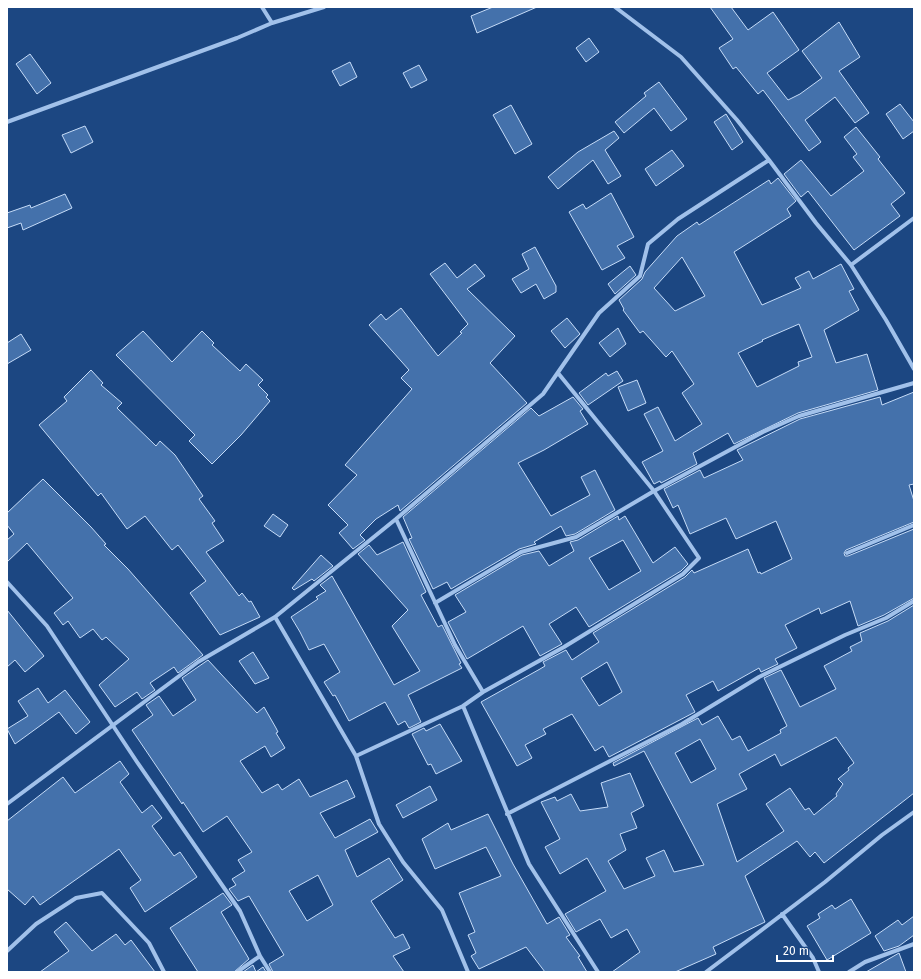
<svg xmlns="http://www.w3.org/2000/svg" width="921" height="979" font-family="'Fira Sans',sans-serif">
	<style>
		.building { fill: #4471ab; stroke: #c6dcf8; fill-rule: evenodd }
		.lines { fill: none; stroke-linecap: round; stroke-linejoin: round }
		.street { stroke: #a1c1ea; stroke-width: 4 }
	</style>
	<rect width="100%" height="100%" fill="#1c4782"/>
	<!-- building -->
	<path class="building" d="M493 7H537L477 33 471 16Z
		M710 7H731L748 30 773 12 799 50 767 73 788 100 800 94 822 78 802 51 839 22 860 57 839 71 869 113 855 123 835 97 805 120 821 142 809 151 763 90 758 94 736 67 733 69 719 48 733 39Z
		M589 38 599 52 586 62 576 48Z
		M30 54 51 83 37 94 16 64Z
		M350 62 357 77 340 86 332 71Z
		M419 65 427 80 411 88 403 73Z
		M659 82 687 119 671 131 654 108 624 133 615 122 646 96 644 93Z
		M900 104 914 122V131L903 139 886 114Z
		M511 105 532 144 515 154 493 115Z
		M726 114 743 142 732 150 714 122Z
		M85 126 93 142 71 153 62 135Z
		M856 127 880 157 878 159 905 193 891 204 900 216 854 250 808 191 801 197 784 174 801 160 831 196 864 171 853 157 857 154 844 137Z
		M614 131 619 138 605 150 621 176 608 184 593 160 558 189 548 177 578 152Z
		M672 150 684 166 656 186 645 169Z
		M778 178 796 201 787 209 791 216 734 252 762 305 801 288 795 278 809 271 813 279 841 264 854 289 849 291 859 310 824 330 836 363 867 354 878 390 798 413 734 444 728 433 693 453 697 464 661 483 660 481 654 484 642 462 663 451 644 414 658 407 675 441 702 424 682 393 694 384 672 351 666 357 643 331 640 333 623 310 624 309 619 300 642 279 645 272 677 236 697 222 699 225 769 180 771 184ZM682 257 705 296 675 311 654 288ZM799 324 812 357 798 362 799 366 757 387 738 353 763 341 762 340Z
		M611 193 634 237 617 246 625 258 602 270 569 212 583 204 586 209Z
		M65 194 72 208 23 230 21 223 7 228V213L30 205 31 208Z
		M535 247 556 286V292L544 299 536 284 521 293 512 279 529 269 522 254Z
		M445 263 457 278 475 264 485 276 467 289 515 336 490 363 527 403 400 511 398 505 376 519 360 535 365 540 353 549 339 533 348 525 328 505 357 475 345 465 412 389 401 378 409 370 369 325 381 314 386 320 401 308 438 356 462 333 460 332 468 324 430 274Z
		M630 266 636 275 615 294 608 284Z
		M567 318 580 334 565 348 551 331Z
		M618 328 626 344 610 357 599 343Z
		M143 331 172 362 202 331 214 343 212 345 240 371 246 364 263 380 258 385 268 395 266 397 270 401 241 435 212 464 189 441 195 435 116 355Z
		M21 334 31 350 7 364V343Z
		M91 370 103 383 101 385 122 403 117 408 156 446 160 441 175 455 203 496 199 499 215 521 212 523 224 541 206 552 239 596 242 593 249 602 251 601 260 617 220 635 190 593 206 581 178 545 172 550 145 516 127 529 101 493 98 496 39 425 67 401 64 397Z
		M617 371 623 381 588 405 579 393 606 373 608 376Z
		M637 380 646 403 628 411 618 387Z
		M914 392V484L909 485 914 501V522L846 550 844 553 845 556H848L914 529V598L884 615 858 626 850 601 821 614 819 608 785 625 797 648 775 659 778 664 761 672 759 668 718 691 713 681 686 695 695 712 609 757 603 746 595 751 572 714 543 729 546 734 525 745 532 758 517 766 481 702 540 669 545 666 543 662 566 650 572 660 599 642 593 633 685 577 692 570 694 573 748 549 758 573 760 572 761 574 792 559 776 521 736 539 726 518 690 534 678 505 673 508 664 489 700 470 704 478 743 460 737 450 800 419 880 397 882 405ZM607 662 622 692 599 706 581 678Z
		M573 397 583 409 580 411 588 424 544 450 518 463 551 516 590 495 581 477 595 470 615 510 575 534 566 536 561 526 534 542 536 544 519 549 451 589 447 582 433 589 409 539 412 538 403 517 531 408 539 416Z
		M43 479 91 527 106 544 104 545 128 569 203 655 178 673 174 667 150 683 155 690 142 699 137 692 115 707 99 685 129 659 106 637 102 640 93 629 80 638 68 621 63 625 54 613 73 598 27 543 7 562V540L14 534 7 525V513Z
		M273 514 288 525 280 537 264 526Z
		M618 516 619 520 625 516 653 563 675 547 688 564 681 571 589 627 576 607 549 624 562 644 540 656 523 626 467 659 448 622 466 612 455 595 522 555 539 551 549 566 574 551 570 542 578 540ZM623 540 641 571 609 590 589 558Z
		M403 542 426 592 421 595 438 627 442 625 461 663 459 664 462 668 408 695 421 722 409 728 405 721 398 725 385 702 349 721 335 695 333 696 324 682 340 672 324 644 309 650 300 632 291 617 318 599 316 597 326 591 320 585 332 576 394 685 420 671 392 626 408 610 358 554 369 545 377 555Z
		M321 555 333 566 314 581 312 579 294 590 292 588Z
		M914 605V793L824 863 815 852 810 857 797 841 745 876 765 922 713 947 716 954 675 972H612L640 952 627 929 611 938 600 919 576 932 565 914 606 891 587 858 560 874 545 847 560 839 541 802 555 797 557 801 571 794 580 811 608 807 601 783 630 773 644 806 631 813 637 828 620 834 626 850 608 861 624 889 655 876 646 858 664 850 674 872 704 865 644 751 614 766 613 763 698 718 702 725 718 716 732 740 740 736 748 751 781 733 780 730 787 726 764 678 781 670 800 707 836 689 824 666 852 651 850 647 862 641 860 633 888 621ZM836 737 854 763 848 768 849 770 838 779 843 784 836 794 837 796 814 815 809 808 805 810 790 788 766 804 784 831 737 862 717 804 747 789 739 774 775 754 781 766ZM700 739 716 769 691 783 675 753Z
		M7 610 44 656 25 672 15 660 7 667Z
		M253 652 269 678 255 684 239 661Z
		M208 660 257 713 264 707 276 728 278 732 276 733 285 748 271 757 265 746 240 761 262 793 278 784 282 790 299 779 310 797 347 780 355 797 320 813 335 838 370 819 378 832 345 850 357 877 389 858 403 880 371 901 395 938 403 934 410 948 393 956 404 972H273L269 964 284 955 249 896 238 901 229 889 236 885 232 879 245 871 238 860 252 852 227 816 203 832 183 802 182 804 132 730 153 715 146 705 159 696 173 716 196 700 182 678ZM318 875 333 905 307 921 289 891Z
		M38 688 48 703 65 690 90 722 76 734 59 712 15 744 7 729 28 716 18 701Z
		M440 724 462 761 436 774 431 764 428 765 412 734 424 728 426 731Z
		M120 761 129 774 120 782 142 813 152 805 162 818 152 826 174 856 180 852 197 877 145 912 130 888 141 880 119 849 40 905 33 896 25 905 7 889V821L63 777 75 793Z
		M430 786 437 800 403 818 396 805Z
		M488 814 513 864 547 924 559 917 570 935 566 937 580 956 578 957 587 972H545L526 947 479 969 471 956 476 953 468 935 475 932 459 893 501 876 486 847 435 869 422 839 448 823 451 830Z
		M223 893 232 905 221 912 249 959 234 972H198L170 928Z
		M851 899 871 933 827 960 807 926 820 918 818 914 832 905 835 909Z
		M914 916V935L899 946 884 951 875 936 898 920 902 925Z
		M66 922 92 951 116 934 125 945 131 940 155 972H40L69 951 54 932Z
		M899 953 906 972H866Z
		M253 965 256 972 263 967 266 972H243Z"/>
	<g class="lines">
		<!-- street -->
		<path class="street" d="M262 7 272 23
			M615 7 681 57 737 120 769 160 816 223 851 265 886 320 914 369
			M7 122 237 38 272 23 324 7
			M851 265 914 218
			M396 519 455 645 483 692
			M847 553 914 525
			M7 582 47 626 137 762 240 911 260 956 270 972
			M435 603 521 552 576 537 654 491 763 432 799 416 914 383
			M275 617 356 756 379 824 403 862 442 910 468 972
			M463 706 529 864 598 972
			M356 756 463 706 483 692 564 647 683 574 699 558 654 491 558 373
			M7 804 198 662 275 617 396 519 543 394 599 313 640 276 648 244 678 219 769 160
			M507 814 682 724 759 677 845 635 886 618 914 601
			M782 914 813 958 819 972
			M7 951 36 924 76 898 102 893 149 943 164 972
			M237 972 260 956
			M706 972 825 882 882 835 914 812
			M849 972 865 962 914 944"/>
	</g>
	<!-- border -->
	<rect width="921" height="979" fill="none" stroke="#ffffff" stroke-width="16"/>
	<!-- scale -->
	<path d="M777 955v6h56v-6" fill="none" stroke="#ffffff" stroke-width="2"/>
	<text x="783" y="955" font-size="12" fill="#ffffff" stroke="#1c4782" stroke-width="3" paint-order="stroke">20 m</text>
</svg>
